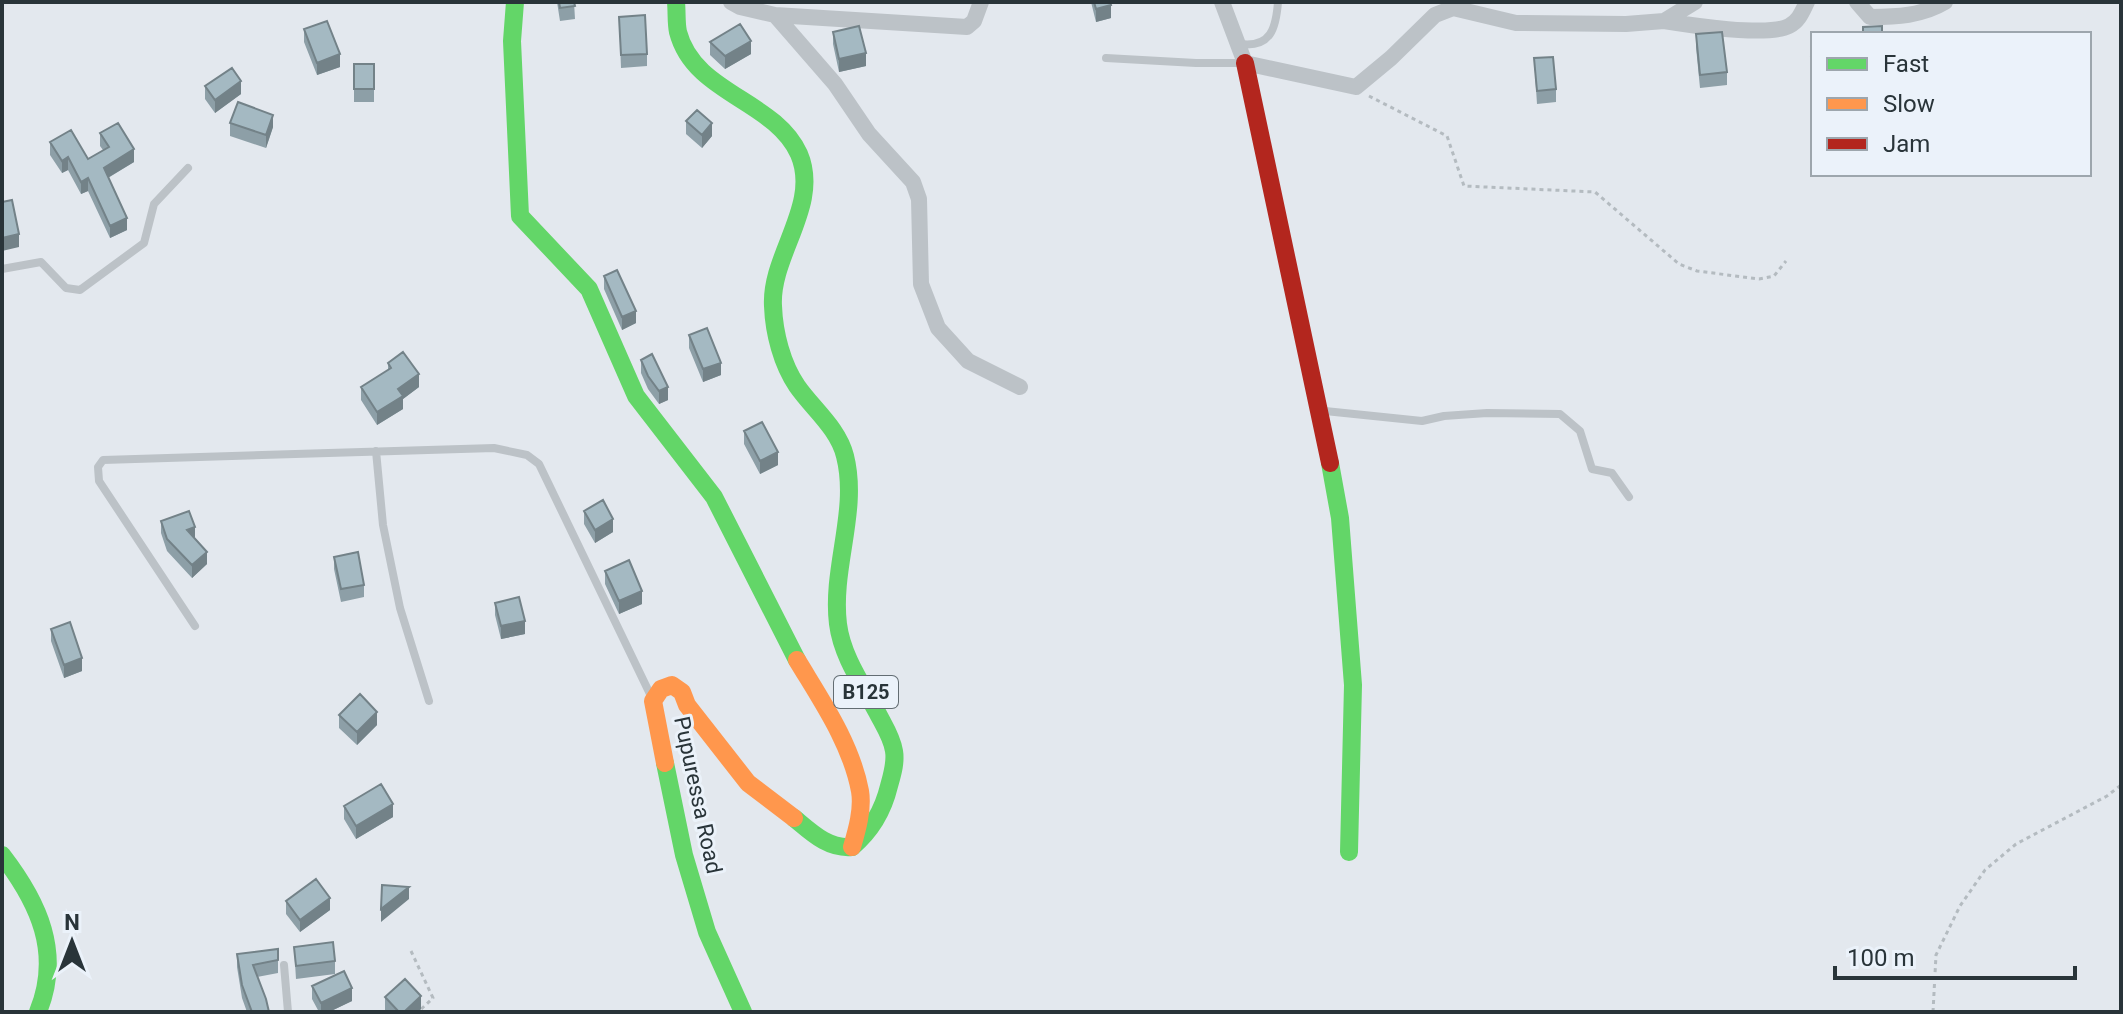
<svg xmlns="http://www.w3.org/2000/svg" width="2123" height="1014" font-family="Roboto,sans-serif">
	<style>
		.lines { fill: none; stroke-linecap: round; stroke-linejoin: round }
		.path { stroke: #b4bbc0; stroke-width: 3; stroke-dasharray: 4 4; stroke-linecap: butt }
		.lane { stroke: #bcc2c7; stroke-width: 8 }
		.street { stroke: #bcc2c7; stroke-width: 16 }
		.fast { stroke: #63d668; stroke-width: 18 }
		.slow { stroke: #ff974d; stroke-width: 18 }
		.jam { stroke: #b3261e; stroke-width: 18 }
		.wall { fill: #8d9fa7 }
		.shaded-wall { fill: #738288 }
		.building { fill: #a4b9c2; stroke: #738288; stroke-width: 2 }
		.labels { text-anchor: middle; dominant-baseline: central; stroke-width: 6; stroke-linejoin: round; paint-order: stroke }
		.shield { fill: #ebf2fa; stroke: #636d73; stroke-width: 2 }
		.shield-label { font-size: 20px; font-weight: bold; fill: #293439 }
		.street-label { font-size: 22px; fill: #293439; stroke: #ebf2fa }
	</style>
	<rect width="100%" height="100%" fill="#e3e8ee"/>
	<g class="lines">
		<!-- path -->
		<path class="path" d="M1369 96 1447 136 1464 186 1595 192 1679 264 1697 271 1759 279 1774 276 1786 261
			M411 951 433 998 418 1012
			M1933 1012 1936 955 1960 906 1985 870 2016 844 2107 796 2121 785"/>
		<!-- lane -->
		<path class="lane" d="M1240 44C1271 48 1276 28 1278 2
			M1106 58 1196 63H1245
			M2 269 41 262 66 288 80 290 144 243 154 204 188 168
			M1325 411 1422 421 1444 416 1487 413 1560 414 1580 431 1592 469 1612 473 1629 497
			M376 451 383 525 400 608 429 701
			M195 626 99 481 98 467 103 460 494 448 527 455 539 464 650 694
			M284 965 288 1012"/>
		<!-- street -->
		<path class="street" d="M731 2 740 7 775 15 967 27 974 21 981 2
			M1222 2 1245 63 1356 87 1391 58 1435 15 1453 8 1516 23 1626 24 1664 21 1695 2
			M1857 2 1870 17C1896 17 1922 16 1945 2
			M775 15 835 84 869 134 913 182 919 199 921 284 938 328 968 361 1020 387
			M1664 21C1689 25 1768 37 1789 26 1799 21 1802 12 1807 2"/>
		<!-- fast -->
		<path class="fast" d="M515 2 512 41 520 216 589 289 636 396 714 497 797 660
			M676 2C677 12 676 23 678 32 694 94 775 100 799 154 821 205 770 255 773 306 774 333 782 364 797 386 813 409 838 428 845 456 859 511 831 568 838 624 842 656 862 684 877 712 883 724 892 737 894 751 896 763 892 775 889 786 883 811 871 831 852 847 828 849 812 833 794 818
			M1330 463 1340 518 1353 685 1349 852
			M665 763 684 855 707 932 743 1012
			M2 855C39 903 62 953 38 1012"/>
		<!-- slow -->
		<path class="slow" d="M797 660C821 700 851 743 860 791 863 809 857 830 852 847
			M665 763 653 701 661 689 672 685 682 692 687 705 748 783 794 818"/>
		<!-- jam -->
		<path class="jam" d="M1245 63 1330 463"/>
	</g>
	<!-- wall -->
	<path class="wall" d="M557 2H574L575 19 560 21Z
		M1091 2H1110L1111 18 1096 22Z
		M619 17 647 54V66L621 68Z
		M304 29 340 67 317 75 304 42Z
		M833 32 866 66 839 72 833 44Z
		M1696 34 1727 72V85L1700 88 1696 47Z
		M710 42 751 54 725 69 710 55Z
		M1534 58 1556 89V102L1537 104Z
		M354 64H374V102H354Z
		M205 86 241 94 215 113 205 99Z
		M686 121 712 136 702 148 686 134Z
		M230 123 273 127 266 148 230 136Z
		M100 133 134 162 108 178 127 230 110 238 88 191 81 194 68 170 62 173 50 155V142L88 159 103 150 100 146Z
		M604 276 636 323 622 330 604 289Z
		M689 335 721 375 703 382 689 348Z
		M641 360 668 400 659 404 648 389 641 373Z
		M388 363 419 387 403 399V409L377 425 361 400V387L388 370Z
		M744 431 778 465 760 474 744 444Z
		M584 511 613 532 595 543 584 524Z
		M161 521 195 540 207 564 192 578 167 551 161 533Z
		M334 557 364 585V597L341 602 334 569Z
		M605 571 642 604 619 614 605 584Z
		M495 603 525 634 501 639 495 615Z
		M51 629 82 671 64 678 51 641Z
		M339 715 377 725 357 745 339 728Z
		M344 806 393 817 356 839 344 819Z
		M286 901 330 910 300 932 286 914Z
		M294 947 335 961V974L296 979Z
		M278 949V973L257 977 269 1012H247L242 998 237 967V954Z
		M312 986 352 1001 329 1012H319L312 999Z
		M385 997 421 1009 418 1012H387L385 1010Z"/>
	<!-- shaded-wall -->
	<path class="shaded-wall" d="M1111 5V18L1096 22V9Z
		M751 41V54L725 69V56Z
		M866 53V66L839 72V59Z
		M340 54V67L317 75V63Z
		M241 81V94L215 113V100Z
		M273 115V127L266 148V135Z
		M712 123V136L702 148V135Z
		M134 149V162L104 180V168Z
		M68 157V170L62 173V161Z
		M88 178V191L81 194V182Z
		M127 218V230L110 238V226Z
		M19 234V247L2 251V238Z
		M636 311V323L622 330V317Z
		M721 363V375L703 382V369Z
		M419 374V387L403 399V409L377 425V412L398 389Z
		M668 387V400L659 404V391Z
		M778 452V465L760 474V461Z
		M613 519V532L595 543V530Z
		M195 527V540L187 530Z
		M207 552V564L192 578V565Z
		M642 591V604L619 614V601Z
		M525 621V634L501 639V626Z
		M82 658V671L64 678V665Z
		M377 712V725L357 745V732Z
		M393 804V817L356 839V826Z
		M409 887V899L381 922V909Z
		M330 898V910L300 932V920Z
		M352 988V1001L329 1012H321V1003Z
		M421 996V1009L418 1012H404Z"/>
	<!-- building -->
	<path class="building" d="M559 2H574L575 6 560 8Z
		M1094 2H1110L1111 5 1096 9Z
		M645 15 647 54 621 55 619 17Z
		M327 21 340 54 317 63 304 29Z
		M740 24 751 41 725 56 710 42Z
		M859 26 866 53 839 59 833 32Z
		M1882 26V34H1863V27Z
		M1722 32 1727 72 1700 75 1696 34Z
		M1553 57 1556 89 1537 91 1534 58Z
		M1811 57H1813V77H1812Z
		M354 64H374V89H354Z
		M232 68 241 81 215 100 205 86Z
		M238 102 273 115 266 135 230 123Z
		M697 110 712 123 702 135 686 121Z
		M118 123 134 149 104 168 127 218 110 226 88 178 81 182 68 157 62 161 50 142 71 130 88 159 109 147 100 133Z
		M12 200 19 234 2 238V202Z
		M617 270 636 311 622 317 604 276Z
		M707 328 721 363 703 369 689 335Z
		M403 352 419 374 398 389 403 396 377 412 361 387 391 368 388 363Z
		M652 354 668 387 659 391 648 376 641 360Z
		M762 422 778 452 760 461 744 431Z
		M603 500 613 519 595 530 584 511Z
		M189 511 195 527 187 530 207 552 192 565 167 539 161 521Z
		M358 552 364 585 341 589 334 557Z
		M629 560 642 591 619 601 605 571Z
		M519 597 525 621 501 626 495 603Z
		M70 622 82 658 64 665 51 629Z
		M360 694 377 712 357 732 339 715Z
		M381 784 393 804 356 826 344 806Z
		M316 879 330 898 300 920 286 901Z
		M382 885 409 887 381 909Z
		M333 942 335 961 296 966 294 947Z
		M278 949V960L253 965 266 999 269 1012H252L242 985 237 954Z
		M344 971 352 988 321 1003 312 986Z
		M405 979 421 996 404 1012H399L385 997Z"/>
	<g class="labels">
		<!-- shield labels -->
		<rect class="shield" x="834" y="676" width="64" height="32" rx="6"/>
		<g class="shield-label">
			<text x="866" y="692">B125</text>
		</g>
		<!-- street labels -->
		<g class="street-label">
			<text transform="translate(698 795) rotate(78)">Pupuressa Road</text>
		</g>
	</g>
	<!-- border -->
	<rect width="2123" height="1014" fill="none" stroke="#293439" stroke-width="8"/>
	<!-- legend -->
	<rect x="1811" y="32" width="280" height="144" fill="#ebf2fa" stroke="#9da6ad" stroke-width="2"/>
	<rect x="1827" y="58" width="40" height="12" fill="#63d668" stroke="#9da6ad" stroke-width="2"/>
	<text x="1883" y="72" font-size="24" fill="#293439">Fast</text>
	<rect x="1827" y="98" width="40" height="12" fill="#ff974d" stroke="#9da6ad" stroke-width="2"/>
	<text x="1883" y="112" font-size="24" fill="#293439">Slow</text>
	<rect x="1827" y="138" width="40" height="12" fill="#b3261e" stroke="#9da6ad" stroke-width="2"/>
	<text x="1883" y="152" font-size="24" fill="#293439">Jam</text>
	<!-- north arrow -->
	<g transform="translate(72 942)" stroke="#ebf2fa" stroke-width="6" paint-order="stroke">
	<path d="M0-6L14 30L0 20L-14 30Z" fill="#293439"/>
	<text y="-12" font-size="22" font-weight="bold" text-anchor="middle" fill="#293439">N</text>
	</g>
	<!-- scale -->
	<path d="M1835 966v12h240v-12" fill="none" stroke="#293439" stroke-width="4"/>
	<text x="1847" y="966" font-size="24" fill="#293439" stroke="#ebf2fa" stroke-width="6" paint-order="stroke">100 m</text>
</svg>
